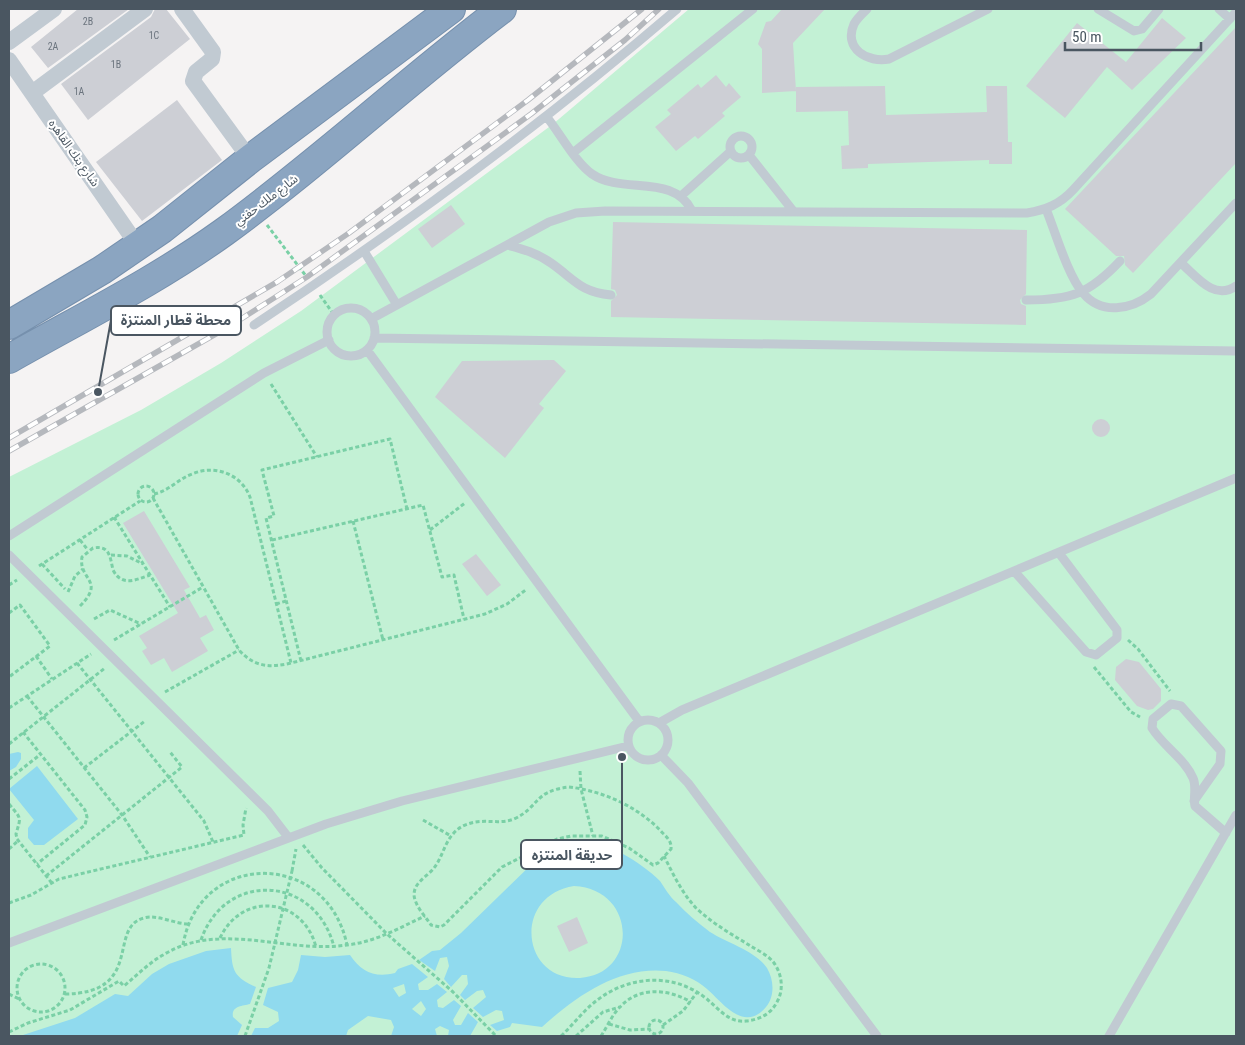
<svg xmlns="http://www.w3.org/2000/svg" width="1245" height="1045" font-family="'Roboto Condensed','Noto Sans Arabic',sans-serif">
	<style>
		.green { fill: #c3f1d5 }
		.water { fill: #90daee; fill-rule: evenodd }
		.building { fill: #cdcfd5 }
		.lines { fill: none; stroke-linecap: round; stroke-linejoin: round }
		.highway-casing { stroke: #7690ad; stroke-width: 30 }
		.path { stroke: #7ad0a6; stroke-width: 3; stroke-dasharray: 4 2.5; stroke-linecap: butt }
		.lane { stroke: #c1cad2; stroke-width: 9 }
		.street { stroke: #c1cad2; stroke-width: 16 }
		.highway { stroke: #8ba5c1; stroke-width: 28 }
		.rail-casing { stroke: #b5b8bd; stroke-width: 5.5 }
		.rail { stroke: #fff; stroke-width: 4; stroke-dasharray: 11; stroke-linecap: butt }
		.path-bridge { stroke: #7ad0a6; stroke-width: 3; stroke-dasharray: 4 2.5; stroke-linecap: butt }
		.labels { text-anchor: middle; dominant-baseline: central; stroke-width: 4; stroke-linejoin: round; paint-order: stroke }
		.number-label { font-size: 10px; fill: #6b747e }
		.street-label { font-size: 12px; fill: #4a5661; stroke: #fff }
		.leader { fill: none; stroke: #4a5661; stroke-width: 2 }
		.callout-dot { fill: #4a5661; stroke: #fff; stroke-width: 2 }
		.callout { fill: #fff; stroke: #4a5661; stroke-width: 2 }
		.callout-label { font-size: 14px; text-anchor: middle; font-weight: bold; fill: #4a5661 }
	</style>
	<rect width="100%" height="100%" fill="#f5f3f3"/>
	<!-- green -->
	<path class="green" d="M689 9H1236V1036H9V477L141 410 221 363 301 311 553 124Z"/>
	<!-- water -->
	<path class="water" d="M18 752 21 753V759L16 767 9 771V754Z
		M37 766 78 819 44 845H34L28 838V828L34 820 9 789Z
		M572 844C590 843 607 846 623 854 636 861 650 871 660 881 665 888 669 896 676 902 686 913 698 923 710 932 727 943 756 951 767 968 774 980 775 996 766 1007 744 1033 723 1003 707 989 696 979 681 973 666 971 618 966 575 997 542 1027L512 1023 510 1027 497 1031 490 1025 504 1020 502 1011 496 1010 483 1017 473 1008 486 997 483 990 477 991 465 1000 460 995 468 984 467 975H462L451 987 444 979 449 966 447 957 440 958 435 971 419 960 432 951 440 950 461 933 537 859 559 847ZM574 886C637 889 639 974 580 978 521 981 512 896 574 886Z
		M231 948C232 971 234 977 256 987L250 1004C242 1006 231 1006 233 1017L242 1025 237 1036H20L75 1018 115 994 128 996 152 974 169 964 206 951Z
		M301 955 325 957 350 955C361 972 375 978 395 973L398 969 412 964 428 977 418 984 419 990H428L437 984 447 992 437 1000 438 1007 443 1008 454 1000 461 1006 453 1020 455 1025H461L468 1013 478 1022 470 1036H448L449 1030 440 1026 435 1029 437 1036H391L394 1027 391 1020 368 1016 348 1030 346 1036H251L255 1028H268L279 1021 278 1012 263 1005 268 988 292 982 298 970ZM404 984 406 993 399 997 393 988ZM421 1001 426 1009 421 1016 412 1009Z"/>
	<!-- building -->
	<path class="building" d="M78 9H129L48 68 31 47Z
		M155 9H166L190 39 88 120 61 84 151 17Z
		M782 9H825L793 43 796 91 762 93V49L758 44 766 22 771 21Z
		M1162 18 1186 38 1132 90 1107 67 1065 118 1026 86 1077 23 1126 62Z
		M1236 27V163L1133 273 1125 265 1124 256H1116L1065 209Z
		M716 75 726 87 729 83 741 97 722 113 725 116 698 139 695 136 676 151 655 127 671 114 667 110 698 84 701 88Z
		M885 86 886 115 987 112 986 86H1007L1008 142H1012V164H989V160L868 164V168L842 169 841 146 849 145 848 111 796 112V87Z
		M177 100 222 160 142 221 96 162Z
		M451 205 465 224 432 248 418 229Z
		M613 222 1027 230 1026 294 1020 300 1021 304 1026 306V325L611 317V301L617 295 615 290 611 289Z
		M554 360 566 371 539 404 544 408 505 458 435 397 462 361Z
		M1092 428a9 9 0 1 1 18 0a9 9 0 1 1-18 0Z
		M144 511 190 587 184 590 200 618 206 615 214 630 200 638 208 651 172 672 164 658 151 665 142 651 147 648 139 636 178 613 123 523Z
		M476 554 501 585 487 596 462 564Z
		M1126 659 1139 662 1161 689V701L1153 709 1148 710 1137 706 1115 680 1116 667Z
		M577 917 588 943 569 952 557 926Z"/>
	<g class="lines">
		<defs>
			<path id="highway" d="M9 325 102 270 162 229 250 159 451 9
				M9 359C81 318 156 281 224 232 320 162 407 81 502 9"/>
		</defs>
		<!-- highway casing -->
		<use href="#highway" class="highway-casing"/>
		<!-- path -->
		<path class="path" d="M267 225 306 276
			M320 295 334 315
			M271 384 317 457
			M138 494a8 8 0 1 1 16 0a8 8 0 1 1-16 0Z
			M154 494C169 491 178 479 192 474 215 464 241 474 250 497L291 663
			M153 498 239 650C254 667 270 668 291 663L485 614 507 604 527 589
			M114 517 170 607
			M353 521 383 640
			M430 530 465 503
			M80 540 88 550
			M272 540 423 505 442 577 454 575 464 619
			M111 555 127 556 143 564
			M42 564 65 589
			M39 566 140 501
			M9 585 17 580
			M68 592 75 576 83 569
			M276 604 286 601
			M80 606C106 580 78 580 82 557L93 548C110 545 110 557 113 570 122 587 135 580 150 575
			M9 613 20 605 50 646 9 677
			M94 619 110 610 141 624
			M114 640 203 587
			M1128 640 1138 649 1170 691
			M36 656 52 679
			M301 661 266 518 274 516 262 470 390 439 407 509
			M77 663 204 821 213 842
			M1094 667 1131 712 1140 717
			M165 692 239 650
			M27 696 122 815 150 857
			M9 708 91 654
			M23 732 85 810 87 817 85 825 37 864
			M9 744 105 668
			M84 768 145 721
			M580 771 581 789 593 836
			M9 779 41 754
			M569 787C603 791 636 806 660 830 665 836 672 840 671 849L658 863 653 865 629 848 602 836H571L557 839 502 867 444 925 440 927 431 925C425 916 415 906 414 895 414 882 427 877 434 868 442 858 444 844 453 834 457 829 462 826 468 824 484 818 499 825 514 819 540 807 533 791 569 787Z
			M9 804C22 820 21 816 16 834L17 839 51 882
			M423 820 451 836
			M303 845 322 868 387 934 453 992 496 1036
			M9 849 19 840
			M292 871 296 849
			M46 876 182 767 170 752
			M9 903 31 895 59 879 244 835 243 825 246 808
			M220 938C242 891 303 897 316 947
			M201 940C225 870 316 875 334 947
			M183 945C199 850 327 849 347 945
			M17 988a24 24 0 1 1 48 0a24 24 0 1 1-48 0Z
			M9 994 19 999
			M65 994C145 993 107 927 144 918 158 914 174 924 189 924
			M649 1027a7 7 0 1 1 14 0a7 7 0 1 1-14 0Z
			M609 1024 630 1030 649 1029
			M663 1025 683 1011 698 991
			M9 1032 28 1023 70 1010 119 981 124 986C137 975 149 963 163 955 220 920 285 954 347 945 375 942 399 928 425 916
			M561 1036C573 1025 583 1011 596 1001 629 975 675 972 708 1000 719 1009 729 1023 746 1021 759 1020 771 1014 777 1002 784 990 782 974 774 963 768 955 757 950 749 945 731 934 712 923 696 908 682 893 673 874 664 856
			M576 1036 603 1012 620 1007
			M601 1036C607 1027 612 1015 620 1007 639 986 669 989 691 1002"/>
		<!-- lane -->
		<path class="lane" d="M867 9C863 13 857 18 854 24 843 49 868 63 889 59L988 9
			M1098 9 1134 31 1142 29 1159 9
			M1219 9 1230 19
			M546 116C560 133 575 162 592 174 622 195 674 173 692 211
			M730 147a11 11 0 1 1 22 0a11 11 0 1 1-22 0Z
			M574 152 753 9
			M749 155 794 212
			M681 196 730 152
			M1046 209C1055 231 1068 276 1083 293 1101 315 1131 310 1151 294L1236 203
			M507 245C523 249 537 253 551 263 574 279 580 292 611 295
			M364 251 397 305
			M1181 263C1197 277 1214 301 1236 286
			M1026 300C1071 300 1089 294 1120 261
			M327 332a24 24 0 1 1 48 0a24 24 0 1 1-48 0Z
			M371 319 549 222 576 213 605 211 1027 213C1046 210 1060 204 1073 190L1236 12
			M254 325C401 228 543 124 677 9
			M374 338 1236 351
			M367 350 639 721
			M9 536 264 373 329 340
			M9 555 268 811 288 837
			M1014 571 1086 652 1096 655 1117 638V630L1059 553
			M628 740a20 20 0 1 1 40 0a20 20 0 1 1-40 0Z
			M659 723 682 710 1236 478
			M661 755 688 783 877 1036
			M1194 801 1220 764 1221 751 1181 706 1171 704 1153 719 1152 728C1163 746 1185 759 1193 778 1197 787 1193 797 1195 806L1226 833
			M9 943 326 824 402 801 628 746
			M1109 1036 1236 815"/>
		<!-- street -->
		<path class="street" d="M182 9 213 52 212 59 196 72 193 81 250 159
			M9 42 54 9
			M9 60 138 246
			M32 93 145 9"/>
		<!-- highway -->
		<use href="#highway" class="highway"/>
		<defs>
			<path id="rail" d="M9 438 277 282 349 233 528 100 642 9
				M9 451 230 326 307 277 531 114 625 40 659 9"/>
		</defs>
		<!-- rail casing -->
		<use href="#rail" class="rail-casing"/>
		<!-- rail -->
		<use href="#rail" class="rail"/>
		<!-- path-bridge -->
		<path class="path-bridge" d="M245 1036 269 968 292 871"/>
	</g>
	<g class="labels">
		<!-- number labels -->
		<g class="number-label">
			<text x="88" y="21">2B</text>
			<text x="154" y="35">1C</text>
			<text x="53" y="46">2A</text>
			<text x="116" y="64">1B</text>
			<text x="79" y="91">1A</text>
		</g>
		<!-- street labels -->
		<g class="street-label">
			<text transform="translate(74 153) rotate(55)">شارع بنك القاهره</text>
			<text transform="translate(266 200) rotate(-37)">شارع ملك حفني</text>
		</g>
	</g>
	<!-- callouts -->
	<path class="leader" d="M98 392L111 320M622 757L622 855"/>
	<g class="callout-dot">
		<circle cx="98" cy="392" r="5"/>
		<circle cx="622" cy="757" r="5"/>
	</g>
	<g class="callout">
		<rect x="111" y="306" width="130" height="29" rx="5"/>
		<rect x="521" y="840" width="101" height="29" rx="5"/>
	</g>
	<g class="callout-label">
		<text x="176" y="325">محطة قطار المنتزة</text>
		<text x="572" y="860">حديقة المنتزه</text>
	</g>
	<!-- border -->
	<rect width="1245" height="1045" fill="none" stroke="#4a5661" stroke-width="20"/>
	<!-- scale -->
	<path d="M1065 42v8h136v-8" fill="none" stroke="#4a5661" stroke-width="2.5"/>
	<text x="1072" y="42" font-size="15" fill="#4a5661" stroke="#ffffff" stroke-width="4" paint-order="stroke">50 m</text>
</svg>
